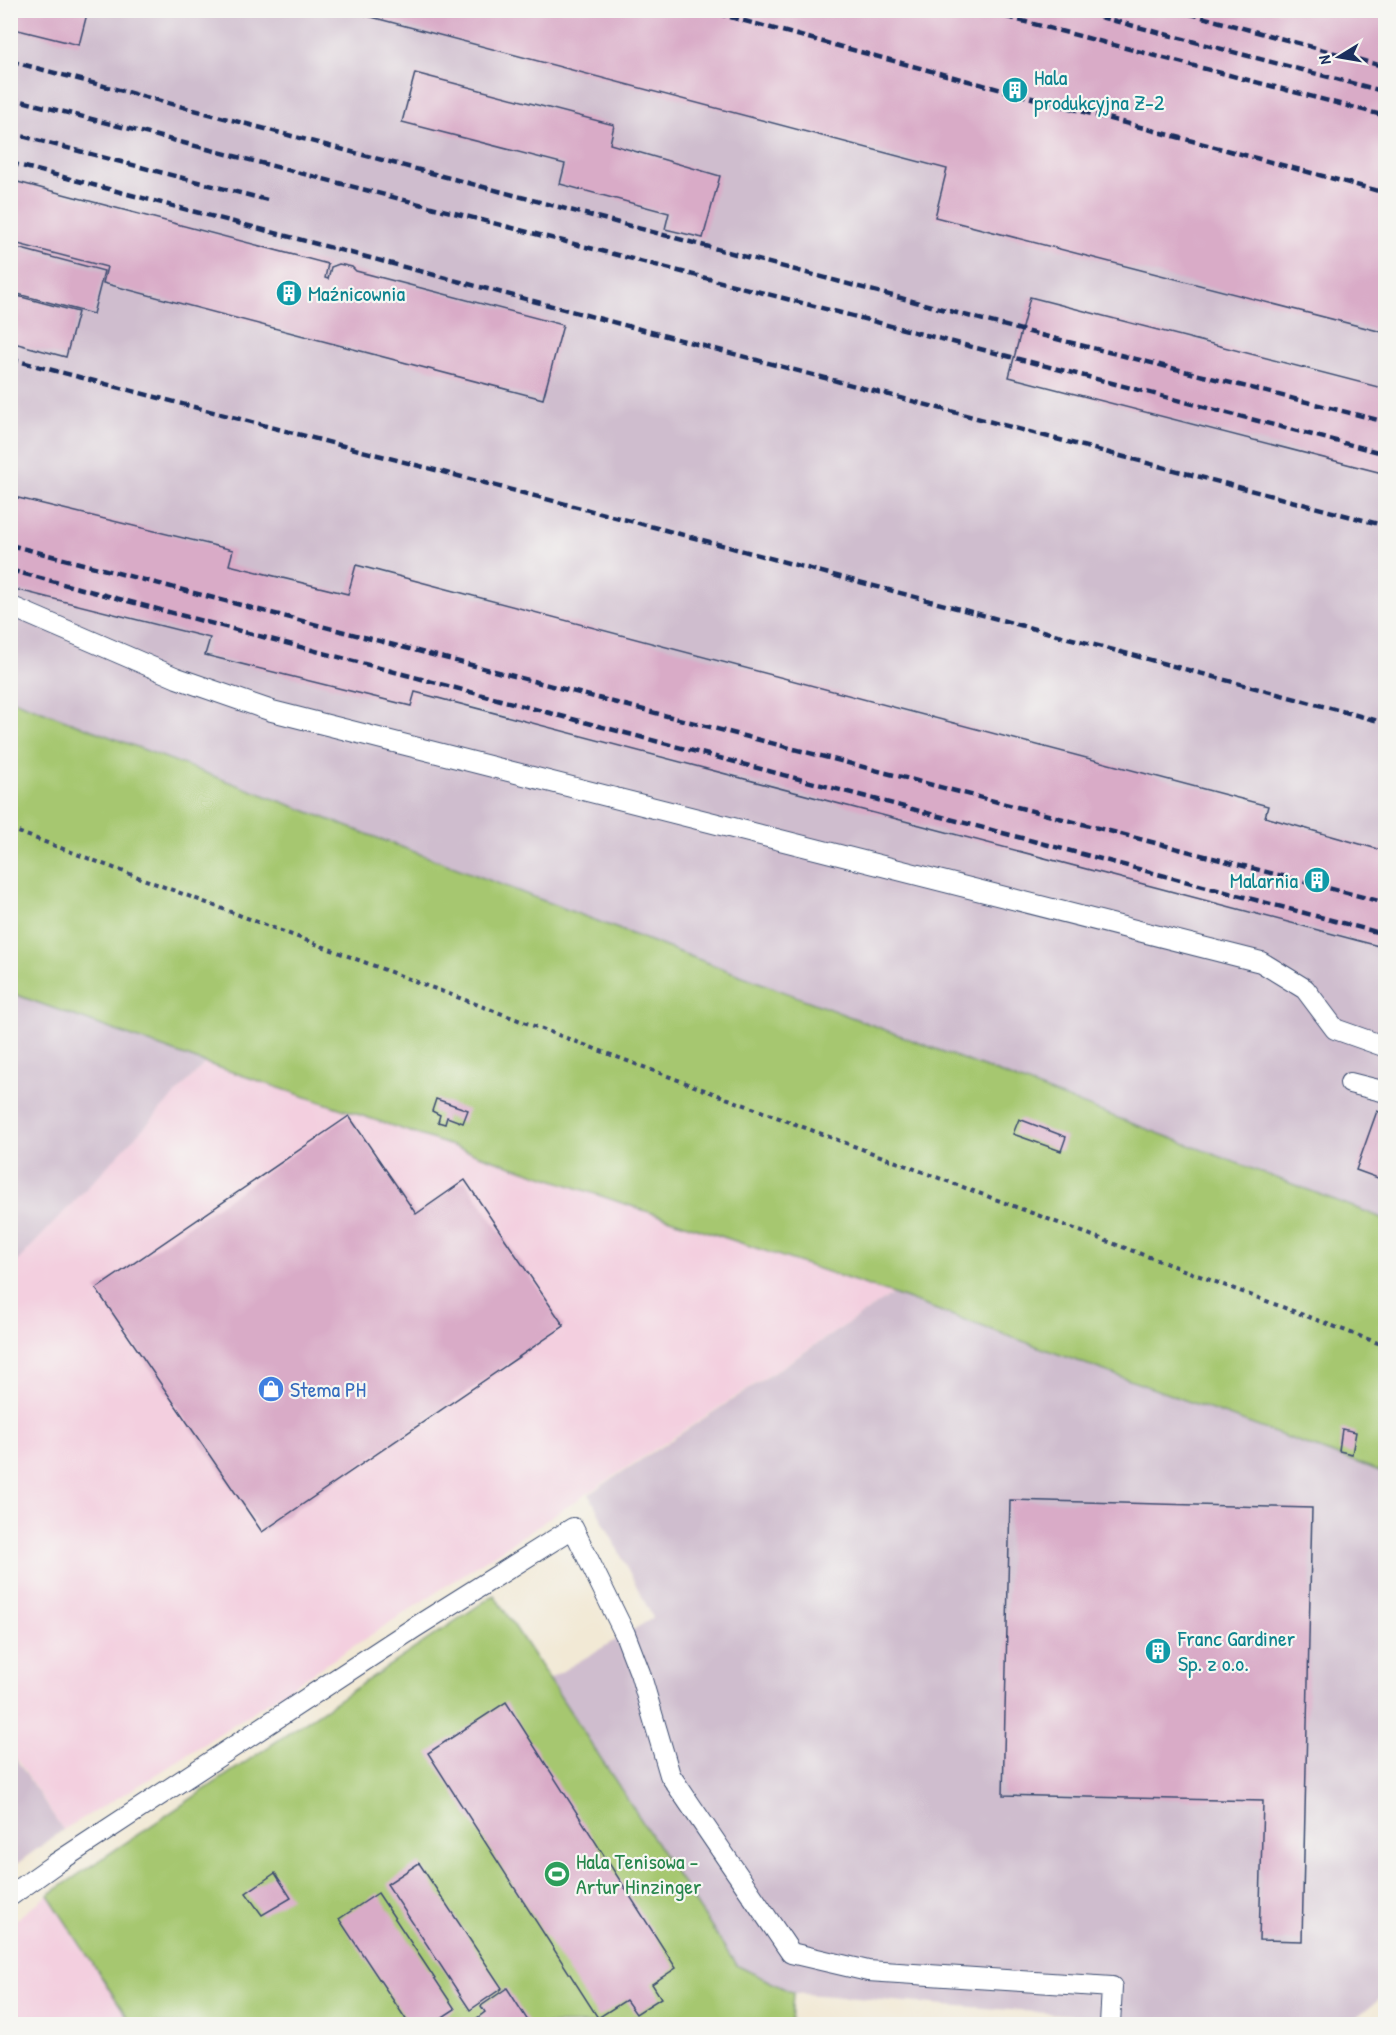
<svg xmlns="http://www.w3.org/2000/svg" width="1396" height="2035" font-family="'Patrick Hand',sans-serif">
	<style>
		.built { fill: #f3cfdf }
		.industrial { fill: #cfbdce }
		.green { fill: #a6c76f; stroke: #607b66; stroke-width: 1.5 }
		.building { fill: #d9abc7 }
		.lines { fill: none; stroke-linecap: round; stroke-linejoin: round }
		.lane-casing { stroke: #3b4b70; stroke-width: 22 }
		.path { stroke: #3b4b70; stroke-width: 4; stroke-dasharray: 4.5 4.5; stroke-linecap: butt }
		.lane { stroke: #fff; stroke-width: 20 }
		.rail { stroke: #1b2f5e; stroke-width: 4.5; stroke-dasharray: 9 4.5; stroke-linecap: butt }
		.labels { text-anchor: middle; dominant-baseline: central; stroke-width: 4.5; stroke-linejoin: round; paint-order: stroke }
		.culture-label { font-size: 22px; fill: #0d838f; stroke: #f6f6f2; text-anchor: start }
		.shop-label { font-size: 22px; fill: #366cbe; stroke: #f6f6f2; text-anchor: start }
		.leisure-label { font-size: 22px; fill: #27864d; stroke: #f6f6f2; text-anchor: start }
	</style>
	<rect width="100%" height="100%" fill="#f6f6f2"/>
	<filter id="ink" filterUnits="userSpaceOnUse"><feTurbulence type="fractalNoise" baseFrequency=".0167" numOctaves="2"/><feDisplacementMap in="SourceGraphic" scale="12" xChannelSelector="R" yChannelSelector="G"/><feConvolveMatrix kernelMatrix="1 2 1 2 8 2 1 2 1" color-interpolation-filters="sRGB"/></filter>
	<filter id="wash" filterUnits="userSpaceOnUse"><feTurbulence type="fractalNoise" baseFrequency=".008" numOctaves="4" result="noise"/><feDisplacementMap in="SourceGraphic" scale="24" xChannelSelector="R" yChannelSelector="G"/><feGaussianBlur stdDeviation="1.35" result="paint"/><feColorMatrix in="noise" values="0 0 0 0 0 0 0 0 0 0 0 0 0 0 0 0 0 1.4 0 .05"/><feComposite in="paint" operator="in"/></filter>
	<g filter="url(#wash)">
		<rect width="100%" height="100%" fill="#f2e9d5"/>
		<!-- built -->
		<path class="built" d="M205 1063 893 1294 153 1777 63 1830 11 1750 10 1268Z
			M48 1895 132 2024H11V1923Z"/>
		<!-- industrial -->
		<path class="industrial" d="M10 11H1385V1219L11 699Z
			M10 993 205 1063 11 1268H10Z
			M893 1294 1385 1473V1994L1348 2024H1188L793 1993 736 1965 549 1679 653 1618 589 1494Z
			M10 1750 63 1830 11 1868H10Z"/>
		<!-- green -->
		<path class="green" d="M10 699 1385 1219V1473L893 1294 205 1063 11 993Z
			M494 1595 736 1965 793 1993 791 2024H132L48 1895Z"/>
		<g id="blocks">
			<!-- building -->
			<path class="building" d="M10 10H88L79 45 10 28Z
				M345 10H1386V333L935 217 947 169Z
				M415 73 614 125 610 144 720 176 703 238 665 229 669 213 560 184 565 164 402 122Z
				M10 180 328 264 325 278 328 279 331 267 339 264 352 267 356 271 563 325 543 399 103 283 107 267 10 242Z
				M10 246 104 271 93 314 10 292Z
				M10 294 78 312 66 357 10 342Z
				M1030 297 1386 389V474L1009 377Z
				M10 496 233 550 229 565 348 594 356 565 1268 806 1265 817 1381 850 1386 837V948L415 692 411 706 205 655 210 638 10 588Z
				M436 1099 468 1110 463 1123 447 1117 445 1124 438 1122 440 1115 432 1111Z
				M1377 1111 1386 1115V1181L1356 1170Z
				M349 1116 416 1214 465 1180 564 1326 262 1532 96 1289Z
				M1019 1119 1066 1137 1061 1151 1013 1134Z
				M1342 1429 1356 1432 1352 1454 1339 1451Z
				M1010 1500 1312 1508 1302 1941 1259 1940 1263 1801 1003 1795Z
				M506 1702 676 1968 652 1984 661 1998 636 2014 626 2000 598 2018 428 1753Z
				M419 1863 502 1988 470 2010 387 1884Z
				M275 1873 291 1898 262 1915 246 1893Z
				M378 1893 455 2009 432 2024H409L339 1919Z
				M507 1988 530 2024H469L485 2012 481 2006Z"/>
		</g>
	</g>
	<g filter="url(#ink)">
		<use href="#blocks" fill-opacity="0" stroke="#3b4b70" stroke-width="1.5"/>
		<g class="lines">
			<defs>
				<path id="lane" d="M10 606 177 678 272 711 1261 962 1305 989 1335 1029 1386 1047
					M1350 1083 1386 1092
					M10 1896 55 1864 414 1628 573 1528 625 1634 640 1673 670 1775 791 1953 868 1971 1112 1987 1110 2024"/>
			</defs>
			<!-- lane casing -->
			<use href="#lane" class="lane-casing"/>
			<!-- path -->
			<path class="path" d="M10 829 1386 1346"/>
			<!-- lane -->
			<use href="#lane" class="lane"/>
			<!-- rail -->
			<path class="rail" d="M704 10 1386 193
				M980 10 1386 116
				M1073 10 1386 92
				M1176 10 1386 67
				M10 61 1021 330 1386 422
				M10 98 1386 454
				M10 133 271 201
				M10 163 1386 526
				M10 359 665 530 1386 723
				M10 545 1386 903
				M10 570 1384 934"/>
		</g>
	</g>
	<!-- icons -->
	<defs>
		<symbol id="building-disc" viewBox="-11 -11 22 22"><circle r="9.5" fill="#0f9aa8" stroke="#f6f6f2"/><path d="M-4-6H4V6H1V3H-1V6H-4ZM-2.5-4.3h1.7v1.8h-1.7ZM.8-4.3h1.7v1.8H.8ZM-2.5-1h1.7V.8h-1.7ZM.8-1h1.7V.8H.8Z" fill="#fff"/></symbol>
		<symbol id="shop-disc" viewBox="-11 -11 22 22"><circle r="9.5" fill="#3f7fe0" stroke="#f6f6f2"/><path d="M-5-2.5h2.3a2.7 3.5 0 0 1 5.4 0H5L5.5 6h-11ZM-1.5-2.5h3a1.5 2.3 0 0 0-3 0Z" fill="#fff"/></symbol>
		<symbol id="stadium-disc" viewBox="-11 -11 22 22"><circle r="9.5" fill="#2e9e5b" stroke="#f6f6f2"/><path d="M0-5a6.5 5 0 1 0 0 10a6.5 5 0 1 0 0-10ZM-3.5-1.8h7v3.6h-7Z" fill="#fff"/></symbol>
	</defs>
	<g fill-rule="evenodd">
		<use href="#building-disc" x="1000" y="75" width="30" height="30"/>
		<use href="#building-disc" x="274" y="278" width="30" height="30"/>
		<use href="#building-disc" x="1302" y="865" width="30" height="30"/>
		<use href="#shop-disc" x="256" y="1374" width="30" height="30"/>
		<use href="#building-disc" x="1143" y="1636" width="30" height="30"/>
		<use href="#stadium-disc" x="542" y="1859" width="30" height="30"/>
	</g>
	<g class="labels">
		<!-- culture labels -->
		<g class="culture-label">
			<text x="1034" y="77">Hala<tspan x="1034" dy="25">produkcyjna Z-2</tspan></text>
			<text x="308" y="293">Maźnicownia</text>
			<text x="1298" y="880" text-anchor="end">Malarnia</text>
			<text x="1178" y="1638">Franc Gardiner<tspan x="1178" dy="25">Sp. z o.o.</tspan></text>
		</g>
		<!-- shop labels -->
		<g class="shop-label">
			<text x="290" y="1389">Stema PH</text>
		</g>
		<!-- leisure labels -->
		<g class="leisure-label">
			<text x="576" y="1861">Hala Tenisowa -<tspan x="576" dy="25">Artur Hinzinger</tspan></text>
		</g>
	</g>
	<!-- margin -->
	<rect width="1396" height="2035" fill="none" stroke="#f6f6f2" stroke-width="36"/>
	<!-- north arrow -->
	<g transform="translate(1339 57) rotate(259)" stroke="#f6f6f2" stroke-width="4.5" paint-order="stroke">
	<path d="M0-4.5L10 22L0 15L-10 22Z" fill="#1b2f5e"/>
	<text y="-9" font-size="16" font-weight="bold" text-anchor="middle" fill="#1b2f5e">N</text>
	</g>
</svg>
